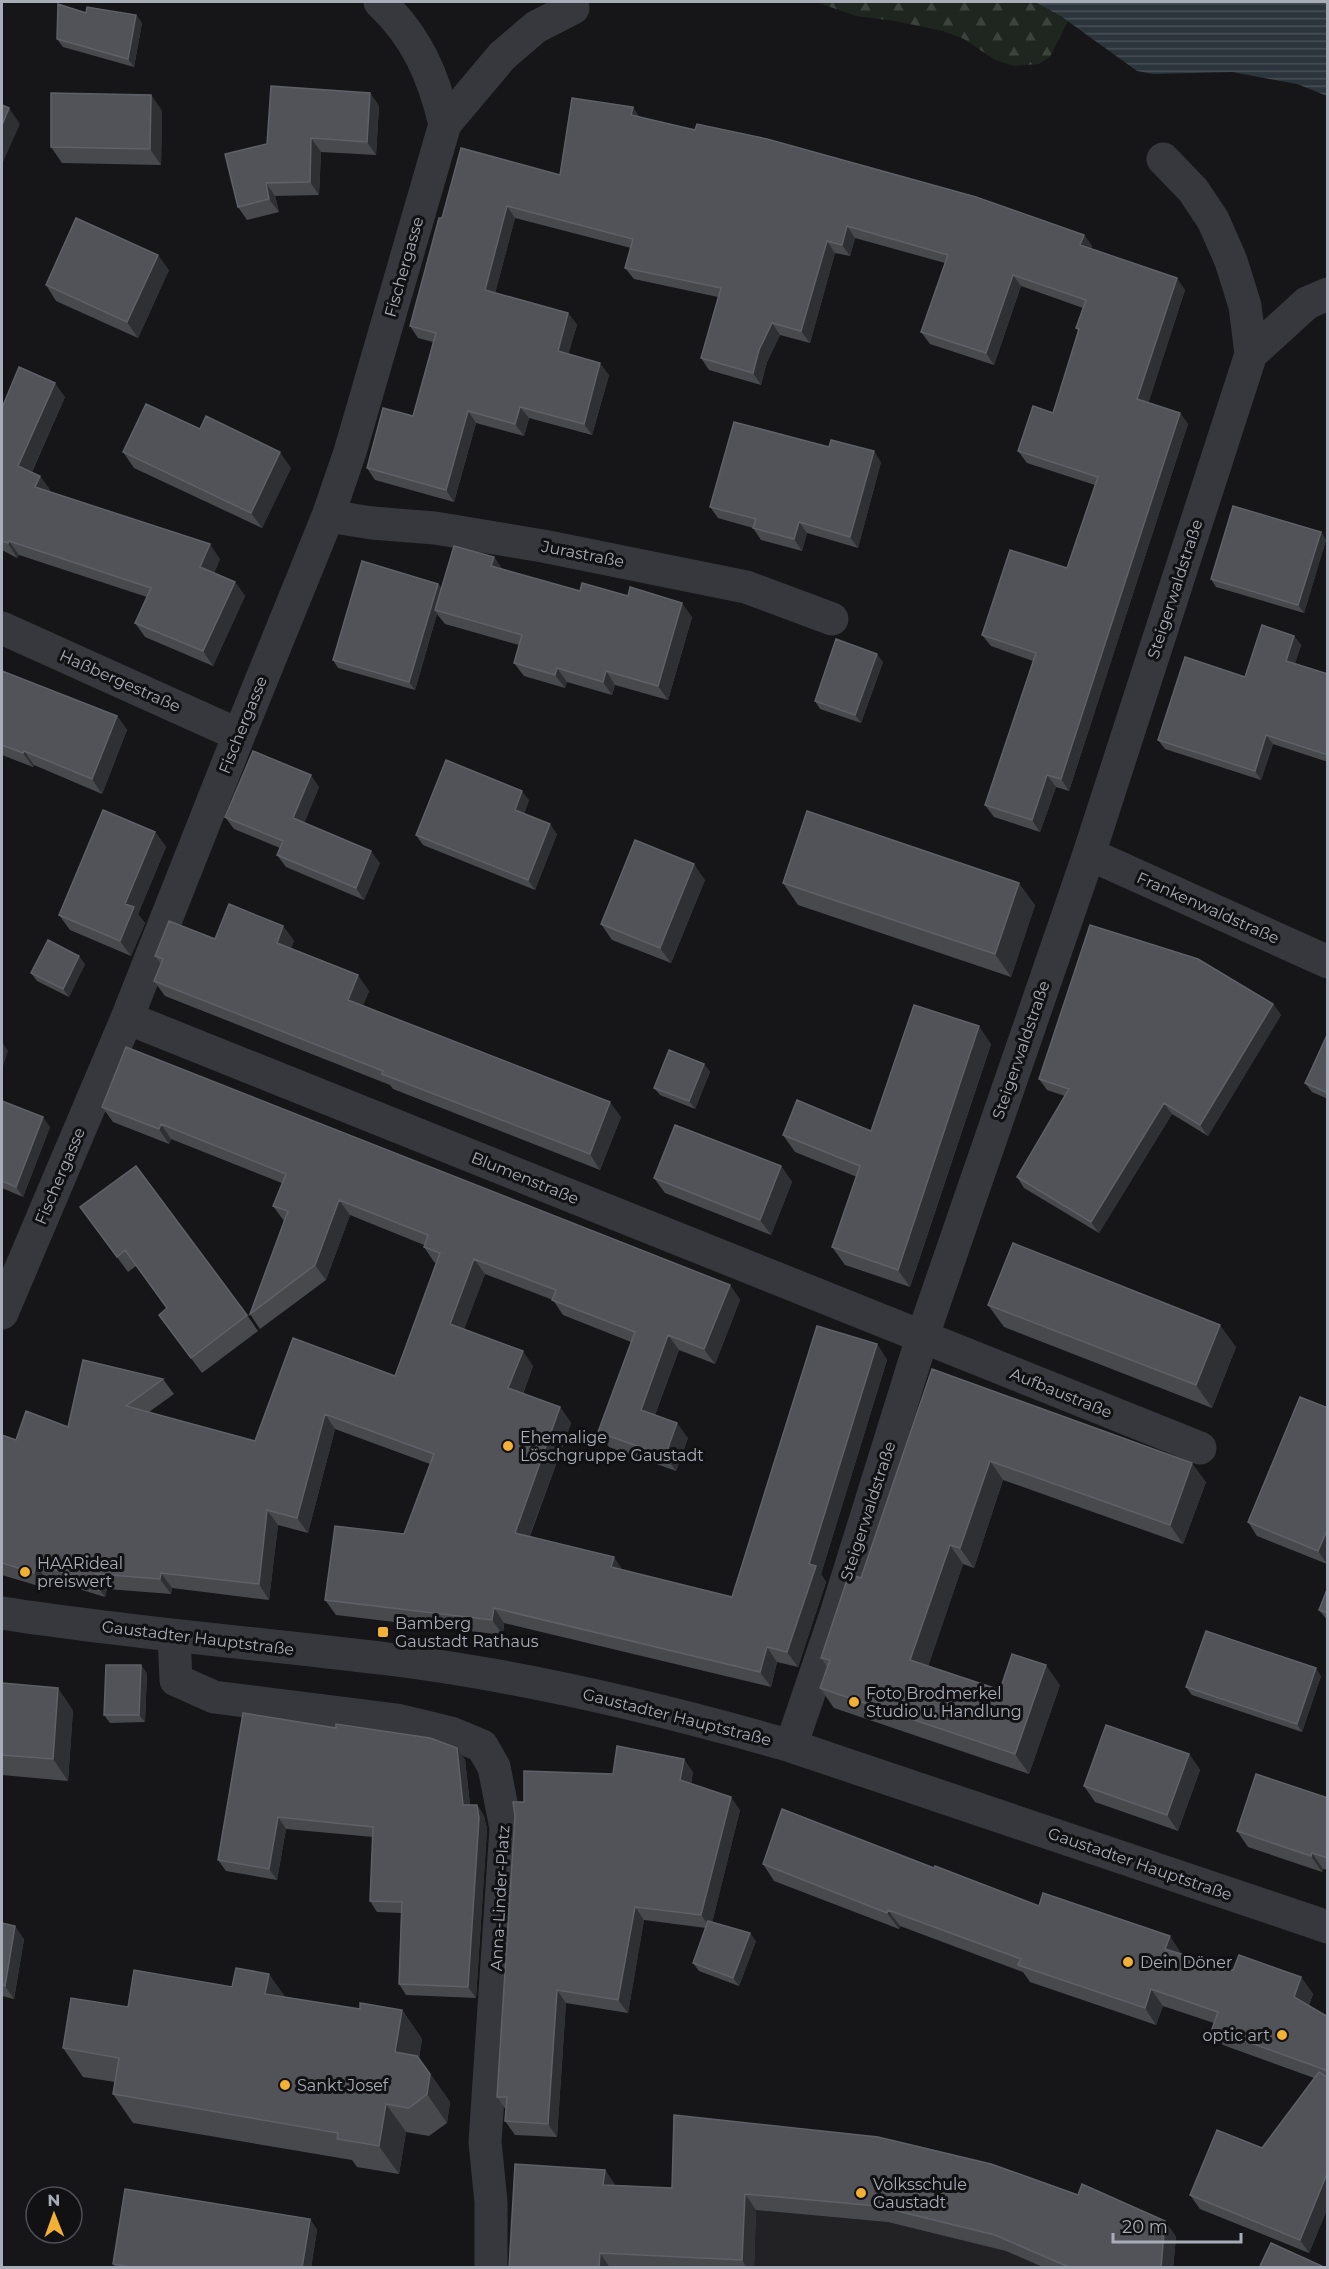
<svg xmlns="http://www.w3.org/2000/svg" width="1329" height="2269" font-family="Montserrat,sans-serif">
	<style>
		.built { fill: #222225 }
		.forest { fill: url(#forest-firs) }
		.water { fill: url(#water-rules) }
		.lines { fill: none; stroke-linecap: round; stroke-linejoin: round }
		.minor { stroke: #37383d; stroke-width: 33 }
		.wall { fill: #47494d }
		.shaded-wall { fill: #2f3033 }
		.building { fill: #525359; stroke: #5f6168; stroke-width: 1.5 }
		.poi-dot { fill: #f2b134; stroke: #111113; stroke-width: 2 }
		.labels { text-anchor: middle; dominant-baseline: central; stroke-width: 6; stroke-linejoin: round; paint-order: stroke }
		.street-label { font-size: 16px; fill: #a8adb8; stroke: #111113 }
		.poi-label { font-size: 16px; fill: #a8adb8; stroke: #111113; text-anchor: start }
	</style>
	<defs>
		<pattern id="forest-firs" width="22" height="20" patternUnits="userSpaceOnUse" patternTransform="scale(1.5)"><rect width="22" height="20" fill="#1e261f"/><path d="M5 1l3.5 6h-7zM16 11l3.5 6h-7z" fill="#3c433d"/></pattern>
		<pattern id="water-rules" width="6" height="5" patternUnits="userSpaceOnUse" patternTransform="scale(1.5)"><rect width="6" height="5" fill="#2c353c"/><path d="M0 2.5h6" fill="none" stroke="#485056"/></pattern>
	</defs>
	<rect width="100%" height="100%" fill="#161618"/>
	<!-- built -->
	<path class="built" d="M685 2130 1154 2242 1175 2251 1173 2268H521L614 2200 683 2204Z"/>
	<!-- forest -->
	<path class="forest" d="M816 2H1035L1068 21 1050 57 1039 64 1014 66 995 60 964 39 943 31 895 21 856 16Z"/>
	<!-- water -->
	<path class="water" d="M1035 2H1327V96L1297 84 1232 72 1153 74 1137 71 1062 17Z"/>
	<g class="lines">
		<!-- minor -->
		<path class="minor" d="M380 2C417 37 433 75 445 124
			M1251 354 1307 303 1328 294
			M328 516 372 523 435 528 543 546 746 587 832 619
			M2 628 239 735
			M1089 854 1328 962
			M127 1018 1200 1448
			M2 1313 127 1018 239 735 328 516 350 452 445 124 502 56 536 27 573 8
			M2 1613C130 1633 259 1643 388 1659 525 1676 659 1708 791 1746L1328 1927
			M174 1637 176 1680 214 1697 397 1720 451 1733 482 1746 494 1767 506 1828 485 2142 491 2202V2268
			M791 1746 836 1614 922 1338 1089 854 1251 354 1245 306 1231 261 1213 220 1193 190 1163 159"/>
	</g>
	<!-- wall -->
	<path class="wall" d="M86 13 136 15 142 23 134 67 63 47 57 39Z
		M370 93 379 106 376 155 321 152 319 195 275 196 279 212 247 220 238 207 267 144Z
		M151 95 162 111 161 165 62 163 51 147Z
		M640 117 1084 235 1092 246 1091 249 1185 290 1148 403 1180 413 1188 424 1069 791 1056 787 1040 832 994 817 985 805 1033 661 991 646 982 635 1067 568 1095 485 1027 463 1018 451 1053 413 1079 332 1076 328 1083 308 1021 286 994 365 930 344 921 332 945 263 855 238 850 256 835 253 810 343 780 335 767 362 761 385 709 370 701 358 718 297 634 279 625 268 631 248 515 218 495 293 568 313 577 325 568 354 609 375 592 435 529 418 524 436 476 423 454 502 375 480 367 468 413 416 433 342 418 338 410 326 442 218 560 175Z
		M169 270 138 338 56 301 46 285Z
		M65 397 32 472 40 476 50 490 49 492 220 559 214 573 235 582 245 596 213 666 145 637 135 623 147 597 19 555 17 558 2 550V408Z
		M123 452 291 468 262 528 134 468Z
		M881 462 858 548 807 533 802 551 761 540 753 528 718 518 710 507Z
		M1321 532 1326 540 1304 613 1216 587 1211 579Z
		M494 557 502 569 580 591 692 617 668 700 615 685 612 695 567 682 565 688 524 676 514 663 519 645 445 624 437 614 415 690 338 668 333 660 438 584 441 588Z
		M1294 636 1301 645 1295 663 1328 674V762L1273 744 1261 780 1165 749 1158 740 1245 677Z
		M883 662 861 723 820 709 815 701Z
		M2 671 117 716 127 730 102 794 34 765 33 767 2 755Z
		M319 787 304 823 380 863 364 900 286 867 277 855 280 848 234 829 225 817Z
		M529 800 524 814 557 834 535 890 423 845 416 835Z
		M155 832 166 847 138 914 145 923 131 956 70 930 59 915Z
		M705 880 671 963 612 940 601 924Z
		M783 883 1035 905 1011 977 798 905Z
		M283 926 294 941 291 948 369 991 363 1005 621 1117 600 1170 393 1089 390 1085 165 996 154 981 161 964 155 956 215 939Z
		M85 964 69 997 37 981 31 973Z
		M1273 1004 1281 1015 1208 1136 1172 1114 1099 1233 1024 1188 1017 1177 1065 1096 1047 1090 1039 1079Z
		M1328 1033V1099L1312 1092 1305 1083Z
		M991 1044 910 1287 845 1265 832 1247 857 1177 795 1152 783 1135 871 1131Z
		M704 1064 710 1072 695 1109 660 1095 654 1088Z
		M2 1101 50 1127 23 1197 2 1188Z
		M102 1107 730 1285 740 1300 715 1364 679 1350 655 1415 688 1438 676 1471 609 1447 598 1432 631 1342 563 1315 553 1300 485 1274 464 1329 533 1366 523 1394 560 1407 571 1423 530 1536 623 1570 732 1597 877 1344 887 1360 821 1574 826 1582 798 1667 777 1662 771 1687 504 1623 503 1635 336 1615 325 1600 404 1534 430 1464 335 1429 308 1533 278 1525 269 1600 172 1588 171 1594 107 1589 105 1597 46 1579 45 1588 2 1575V1435L16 1440 68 1427 163 1379 174 1394 149 1412 255 1441 395 1376 437 1263 434 1262 424 1247V1245L350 1215 326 1280 260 1329 250 1314 284 1221 273 1206 282 1183 171 1139 169 1144 113 1122Z
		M781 1166 792 1182 771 1235 665 1193 654 1178Z
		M80 1207 247 1315 258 1331 202 1373 159 1315 167 1308 136 1266 128 1272Z
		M988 1305 1236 1347 1212 1408 1004 1327Z
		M932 1369 1206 1482 1183 1544 1003 1480 974 1568 963 1564 928 1666 1000 1690 1060 1685 1029 1774 834 1708 820 1688 827 1667 821 1658 861 1578Z
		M1328 1408 1327 1564 1257 1536 1248 1522Z
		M1328 1587V1621L1319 1610Z
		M147 1673 145 1722 110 1723 104 1715Z
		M1321 1676 1302 1732 1192 1695 1186 1687Z
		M2 1683 73 1710 68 1781 2 1775Z
		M243 1713 465 1759 470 1805H477L484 1816 487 1829 476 1998 406 1995 399 1984 401 1913 377 1912 370 1901 373 1837 286 1829 277 1880 226 1871 218 1860Z
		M1189 1754 1200 1770 1178 1831 1095 1802 1084 1786Z
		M693 1772 691 1784 740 1810 712 1922 756 1941 739 1986 699 1971 693 1963 706 1928 644 1920 628 2013 566 2003 557 2137 515 2135 505 2121 506 2110 497 2097 524 1802 613 1774Z
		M1328 1798V1870L1323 1869 1322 1872 1248 1847 1237 1831Z
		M763 1864 934 1868 1039 1906 1181 1953V1954L1233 1970 1301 1977 1313 1994 1309 2005 1328 2017V2207L1309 2253 1200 2209 1190 2195 1262 2148 1314 2078 1223 2045 1212 2029 1214 2023 1163 2006 1156 2025 1030 1982 1023 1972 900 1926 899 1929 774 1881Z
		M2 1923 24 1939 14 1999 2 1996Z
		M285 1997 360 2009 402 2010 422 2039 419 2058 450 2102 447 2123 429 2136 406 2132 399 2174 357 2167 352 2160 133 2123 113 2094 115 2082 83 2077 63 2048 128 2007Z
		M605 2170 615 2185 672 2188 1078 2195 1165 2221 1176 2237 1173 2268H1045L1006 2251 888 2222 756 2210 754 2268H509Z
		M310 2219 317 2230 311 2268H116L113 2264Z"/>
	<!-- shaded-wall -->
	<path class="shaded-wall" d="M136 15 142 23 134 67 128 59Z
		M370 93 379 106 376 155 367 142Z
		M151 95 162 111 161 165 150 149Z
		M633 107 641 119 631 115Z
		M9 108 20 124 3 162 2 159V125Z
		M311 138 321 152 319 195 310 182Z
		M266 183 275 196 279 212 269 199Z
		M507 206 515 218 493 302 485 290Z
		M847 226 855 238 850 256 842 245Z
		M1084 235 1092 246 1088 257 1080 245Z
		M827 241 835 253 810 343 801 331Z
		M158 255 169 270 138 338 127 322Z
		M1013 275 1021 286 994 365 986 353Z
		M1177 278 1185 290 1146 411 1137 399Z
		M568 313 577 325 566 363 558 351Z
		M772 323 780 335 767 362 761 385 753 373 759 350Z
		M600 363 609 375 592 435 584 424Z
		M55 383 65 397 28 480 18 466Z
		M520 407 529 418 524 436 515 424Z
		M468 411 476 423 454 502 446 490Z
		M1180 413 1188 424 1069 791 1061 779Z
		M874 451 881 462 858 548 850 537Z
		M280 452 291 468 262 528 251 513Z
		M40 476 50 490 45 501 35 487Z
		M799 522 807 533 802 551 794 539Z
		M1321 532 1326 540 1304 613 1298 605Z
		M9 541 19 555 17 558 8 543Z
		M210 544 220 559 210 581 200 567Z
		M494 557 503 571 491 566Z
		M235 582 245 596 213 666 203 651Z
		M438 584 444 592 435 610 437 614 415 690 409 682Z
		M682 603 692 617 668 700 658 686Z
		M1294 636 1301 645 1293 670 1286 661Z
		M877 654 883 662 861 723 855 715Z
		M557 668 567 682 565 688 555 675Z
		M606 671 615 685 612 695 603 682Z
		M117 716 127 730 102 794 92 779Z
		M1266 735 1273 744 1261 780 1255 771Z
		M24 751 34 765 33 767 23 753Z
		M311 775 319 787 301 831 293 818Z
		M1047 775 1056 787 1040 832 1032 820Z
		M522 791 529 800 522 820 515 810Z
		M550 824 557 834 535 890 528 880Z
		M155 832 166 847 138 914 145 923 131 956 120 941 125 904Z
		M371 851 380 863 364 900 356 888Z
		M694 864 705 880 671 963 660 948Z
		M1019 883 1035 905 1011 977 995 954Z
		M283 926 294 941 287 958 277 943Z
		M79 956 85 964 69 997 63 989Z
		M358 975 369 991 359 1015 348 1000Z
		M1273 1004 1281 1015 1208 1136 1200 1125Z
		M979 1026 991 1044 910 1287 898 1270Z
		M2 1042 8 1051 2 1069Z
		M704 1064 710 1072 695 1109 689 1101Z
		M610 1102 621 1117 600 1170 590 1154Z
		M1164 1103 1172 1114 1099 1233 1091 1222Z
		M43 1117 50 1127 23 1197 16 1187Z
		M161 1124 171 1139 169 1144 159 1129Z
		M781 1166 792 1182 771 1235 760 1220Z
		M339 1200 350 1215 326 1280 315 1265Z
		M474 1259 485 1274 460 1340 450 1324Z
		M730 1285 740 1300 715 1364 704 1349Z
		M1220 1325 1236 1347 1212 1408 1196 1385Z
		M668 1335 679 1350 651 1425 641 1410Z
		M877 1344 887 1360 821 1574 826 1582 798 1667 787 1652 809 1564Z
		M523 1351 533 1366 519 1404 508 1388Z
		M560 1407 571 1423 525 1548 515 1533Z
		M325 1414 335 1429 308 1533 297 1518Z
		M677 1423 688 1438 676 1471 665 1456Z
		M990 1461 1003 1480 974 1568 960 1548Z
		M1192 1463 1206 1482 1183 1544 1170 1525Z
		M267 1510 278 1525 269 1600 259 1584Z
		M1328 1528 1327 1564 1318 1551Z
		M950 1545 963 1564 924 1679 910 1660Z
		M614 1557 624 1572 611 1567Z
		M36 1564 46 1579 45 1588 34 1573Z
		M161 1573 172 1588 171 1594 160 1579Z
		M96 1574 107 1589 105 1597 94 1582Z
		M494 1608 504 1623 503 1635 492 1620Z
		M767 1647 777 1662 771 1687 760 1672Z
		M141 1665 147 1673 145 1722 139 1715Z
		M1046 1665 1060 1685 1029 1774 1015 1754Z
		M1316 1668 1321 1676 1302 1732 1297 1724Z
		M58 1688 73 1710 68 1781 53 1759Z
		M457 1748 465 1759 471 1816 463 1805Z
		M1189 1754 1200 1770 1178 1831 1167 1815Z
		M684 1759 693 1772 690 1793 680 1780Z
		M731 1797 740 1810 711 1928 701 1915Z
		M477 1805 484 1816 487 1829 476 1998 468 1987Z
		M278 1817 286 1829 277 1880 269 1869Z
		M1312 1853 1323 1869 1322 1872 1311 1856Z
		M635 1907 644 1920 628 2013 618 2000Z
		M888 1910 900 1926 899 1929 887 1913Z
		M15 1926 24 1939 14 1999 5 1986Z
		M750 1933 756 1941 739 1986 733 1978Z
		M1170 1936 1181 1953 1177 1965 1165 1949Z
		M269 1974 289 2002 265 1994Z
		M1301 1977 1313 1994 1306 2013 1294 1997Z
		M1151 1989 1163 2006 1156 2025 1145 2008Z
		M557 1990 566 2003 557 2137 548 2124Z
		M402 2010 422 2039 415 2080 395 2052Z
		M430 2074 450 2102 447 2123 427 2094Z
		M386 2104 406 2132 399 2174 379 2146Z
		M605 2170 615 2185H603Z
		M1328 2171V2207L1309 2253 1300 2240Z
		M745 2194 756 2210 754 2268H747L742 2260Z
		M310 2219 317 2230 311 2268H302Z
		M1165 2221 1176 2237 1173 2268H1161Z
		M600 2253 610 2268H599Z"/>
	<!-- building -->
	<path class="building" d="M58 4 86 13 87 7 136 15 128 59 57 39Z
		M271 86 370 93 367 142 311 138 310 182 266 183 269 199 238 207 225 154 267 144Z
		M51 93 151 95 150 149 51 147Z
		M572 98 633 107 631 115 695 130 697 124 767 139 976 197 1084 235 1080 245 1177 278 1137 399 1180 413 1061 779 1047 775 1032 820 985 805 1036 653 982 635 1010 550 1067 568 1098 477 1018 451 1033 406 1053 413 1079 329 1076 328 1086 300 1013 275 986 353 921 332 948 255 847 226 842 245 827 241 801 331 772 323 759 350 753 373 701 358 721 288 625 268 633 239 507 206 485 290 568 313 558 351 600 363 584 424 520 407 515 424 468 411 446 490 367 468 383 408 413 416 436 333 410 326 439 218H442L461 148 560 175Z
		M2 105 9 108 2 125Z
		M76 218 158 255 127 322 46 285Z
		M19 367 55 383 18 466 40 476 35 487 210 544 200 567 235 582 203 651 135 623 151 588 9 541 8 543 2 541V408Z
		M146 404 200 429 206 416 280 452 251 513 123 452Z
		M734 422 829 447 831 440 874 451 850 537 799 522 794 539 753 528 756 519 710 507Z
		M1233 506 1321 532 1298 605 1211 579Z
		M454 546 494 557 491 566 580 591 582 583 628 596 630 587 682 603 658 686 606 671 603 682 557 668 555 675 514 663 522 635 435 610Z
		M362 561 438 584 409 682 333 660Z
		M1262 625 1294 636 1286 661 1328 674V755L1266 735 1255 771 1158 740 1185 657 1245 677Z
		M836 639 877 654 855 715 815 701Z
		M2 671 117 716 92 779 24 751 23 753 2 745Z
		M253 751 311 775 293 818 371 851 356 888 277 855 283 841 225 817Z
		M446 760 522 791 515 810 550 824 528 880 416 835Z
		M103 810 155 832 125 904 134 907 120 941 59 915Z
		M807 811 1019 883 995 954 783 883Z
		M635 840 694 864 660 948 601 924Z
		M229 904 283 926 277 943 358 975 348 1000 610 1102 590 1154 382 1074 383 1071 154 981 163 959 155 956 169 921 215 939Z
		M1090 925 1198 959 1273 1004 1200 1125 1164 1103 1091 1222 1017 1177 1069 1089 1039 1079Z
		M48 940 79 956 63 989 31 973Z
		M914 1005 979 1026 898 1270 832 1247 860 1166 783 1135 797 1100 871 1131Z
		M1328 1033V1093L1305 1083Z
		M126 1047 730 1285 704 1349 668 1335 641 1410 677 1423 665 1456 598 1432 635 1332 552 1300 556 1290 474 1259 450 1324 523 1351 508 1388 560 1407 515 1533 614 1557 611 1567 732 1597 817 1326 877 1344 809 1564 816 1566 787 1652 767 1647 760 1672 494 1608 492 1620 325 1600 335 1526 404 1534 434 1454 325 1414 297 1518 267 1510 259 1584 161 1573 160 1579 96 1574 94 1582 36 1564 34 1573 2 1563V1435L16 1440 26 1411 68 1427 83 1360 163 1379 126 1406 255 1441 293 1338 395 1376 440 1253 424 1247 428 1235 339 1200 315 1265 250 1314 288 1211 273 1206 286 1174 161 1124 159 1129 102 1107Z
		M669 1050 704 1064 689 1101 654 1088Z
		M2 1101 43 1117 16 1187 2 1181Z
		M675 1125 781 1166 760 1220 654 1178Z
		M136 1166 247 1315 191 1358 159 1315 167 1308 125 1250 117 1257 80 1207Z
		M1013 1243 1220 1325 1196 1385 988 1305Z
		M932 1369 1192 1463 1170 1525 990 1461 960 1548 950 1545 910 1660 1000 1690 1012 1654 1046 1665 1015 1754 820 1688 830 1660 821 1658 849 1574 861 1578Z
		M1300 1397 1328 1408V1528L1318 1551 1248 1522Z
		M1328 1587V1613L1319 1610Z
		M1206 1631 1316 1668 1297 1724 1186 1687Z
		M106 1665H141L139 1715H104Z
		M2 1683 58 1688 53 1759 2 1755Z
		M243 1713 336 1728V1724L430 1738 457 1748 463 1805H477L479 1818 468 1987 399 1984 402 1902 370 1901 373 1827 278 1817 269 1869 218 1860Z
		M1106 1725 1189 1754 1167 1815 1084 1786Z
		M617 1746 684 1759 680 1780 731 1797 701 1915 635 1907 618 2000 557 1990 548 2124 505 2121 507 2097H497L515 1816 513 1802H524V1771L613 1774Z
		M1256 1774 1328 1798V1858L1312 1853 1311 1856 1237 1831Z
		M782 1809 934 1868 935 1866 1039 1906 1043 1893 1170 1936 1165 1949 1233 1970 1239 1955 1301 1977 1294 1997 1328 2017V2071L1212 2029 1218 2012 1151 1989 1145 2008 1018 1965 1021 1959 888 1910 887 1913 763 1864Z
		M708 1921 750 1933 733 1978 693 1963Z
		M2 1923 15 1926 5 1986 2 1985Z
		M236 1968 269 1974 265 1994 360 2009V2003L402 2010 395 2052 417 2056 430 2074 427 2094 409 2108 386 2104 379 2146 337 2139 338 2133 113 2094 119 2058 63 2048 71 1998 128 2007 134 1970 232 1987Z
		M1319 2072 1328 2078V2171L1300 2240 1190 2195 1217 2130 1262 2148Z
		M674 2115 878 2137 991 2164 1078 2195 1082 2184 1165 2221 1161 2268H1071L995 2235 877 2206 745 2194 742 2260 600 2253 599 2268H509L515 2164 605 2170 603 2185 672 2188Z
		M125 2189 310 2219 302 2268H136L113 2264Z
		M1271 2243 1322 2266 1321 2268H1259Z"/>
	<!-- markers -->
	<g class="poi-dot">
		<circle cx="508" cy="1446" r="6"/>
		<circle cx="25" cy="1572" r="6"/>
		<rect x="377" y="1626" width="12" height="12" rx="3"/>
		<circle cx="854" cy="1702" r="6"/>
		<circle cx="1128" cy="1962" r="6"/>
		<circle cx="1282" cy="2035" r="6"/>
		<circle cx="285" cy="2085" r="6"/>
		<circle cx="861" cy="2193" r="6"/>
	</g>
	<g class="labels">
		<!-- street labels -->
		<g class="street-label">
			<text transform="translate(404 267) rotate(-74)">Fischergasse</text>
			<text transform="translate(583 554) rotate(11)">Jurastraße</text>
			<text transform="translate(1175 589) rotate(-72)">Steigerwaldstraße</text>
			<text transform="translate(120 681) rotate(24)">Haßbergestraße</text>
			<text transform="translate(243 725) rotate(-68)">Fischergasse</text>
			<text transform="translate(1208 908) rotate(24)">Frankenwaldstraße</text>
			<text transform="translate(1021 1050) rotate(-71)">Steigerwaldstraße</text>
			<text transform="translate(60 1176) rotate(-67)">Fischergasse</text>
			<text transform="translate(525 1178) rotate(22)">Blumenstraße</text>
			<text transform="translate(1061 1393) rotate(22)">Aufbaustraße</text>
			<text transform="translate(868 1511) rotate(-72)">Steigerwaldstraße</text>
			<text transform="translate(198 1638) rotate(7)">Gaustadter Hauptstraße</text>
			<text transform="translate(677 1717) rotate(14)">Gaustadter Hauptstraße</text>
			<text transform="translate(1140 1864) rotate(19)">Gaustadter Hauptstraße</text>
			<text transform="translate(500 1898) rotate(-87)">Anna-Linder-Platz</text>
		</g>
		<!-- poi labels -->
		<g class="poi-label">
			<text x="520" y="1437">Ehemalige<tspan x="520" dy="18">Löschgruppe Gaustadt</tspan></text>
			<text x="37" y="1563">HAARideal<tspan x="37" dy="18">preiswert</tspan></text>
			<text x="395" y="1623">Bamberg<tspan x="395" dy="18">Gaustadt Rathaus</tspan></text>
			<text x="866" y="1693">Foto Brodmerkel<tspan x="866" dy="18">Studio u. Handlung</tspan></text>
			<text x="1140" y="1962">Dein Döner</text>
			<text x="1270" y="2035" text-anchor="end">optic art</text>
			<text x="297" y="2085">Sankt Josef</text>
			<text x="873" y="2184">Volksschule<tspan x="873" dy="18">Gaustadt</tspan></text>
		</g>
	</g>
	<!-- border -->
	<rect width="1329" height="2269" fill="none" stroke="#a8adb8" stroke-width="6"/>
	<!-- north arrow -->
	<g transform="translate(54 2215) rotate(359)"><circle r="28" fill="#111113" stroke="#4d4f55" stroke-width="1.5"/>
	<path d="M0-4.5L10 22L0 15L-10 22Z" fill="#f2b134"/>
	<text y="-9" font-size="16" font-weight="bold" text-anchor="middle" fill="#a8adb8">N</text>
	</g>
	<!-- scale -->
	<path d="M1113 2233v9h128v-9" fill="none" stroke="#a8adb8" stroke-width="3"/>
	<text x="1122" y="2233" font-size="18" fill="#a8adb8" stroke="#111113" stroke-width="4.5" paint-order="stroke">20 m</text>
</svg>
